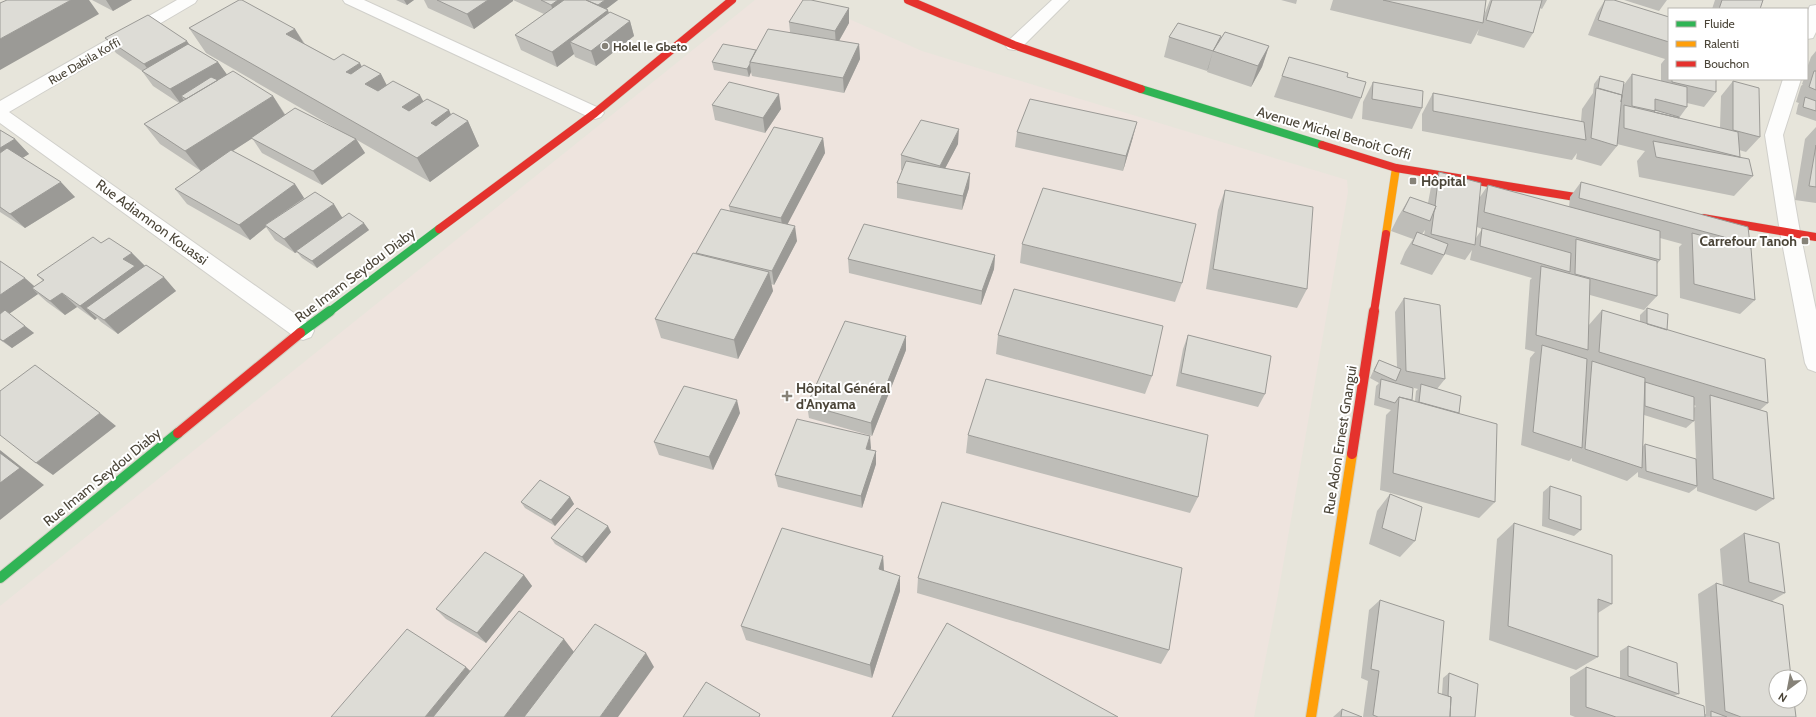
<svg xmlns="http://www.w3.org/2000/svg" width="1816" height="717" font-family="Cabin,sans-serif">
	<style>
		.residential { fill: #e7e5db; fill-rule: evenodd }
		.medical { fill: #eee4de }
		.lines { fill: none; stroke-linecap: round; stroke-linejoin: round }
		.street-casing { stroke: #d1d0cb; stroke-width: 2 }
		.fast-far1-casing { stroke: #d3d1c4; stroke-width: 9 }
		.fast-casing { stroke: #d3d1c4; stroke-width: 12 }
		.slow-far1-casing { stroke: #d3d1c4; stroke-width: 9 }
		.slow-casing { stroke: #d3d1c4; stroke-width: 12 }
		.jam-far1-casing { stroke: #d3d1c4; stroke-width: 9 }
		.jam-casing { stroke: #d3d1c4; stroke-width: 12 }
		.street { fill: #fdfdfc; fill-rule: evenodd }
		.fast-far1 { stroke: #30b455; stroke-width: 8 }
		.fast { stroke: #30b455; stroke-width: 10 }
		.slow-far1 { stroke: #ff9f0a; stroke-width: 8 }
		.slow { stroke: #ff9f0a; stroke-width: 10 }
		.jam-far1 { stroke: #e5322d; stroke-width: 8 }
		.jam { stroke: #e5322d; stroke-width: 10 }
		.wall { fill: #bebdb8; fill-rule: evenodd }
		.shaded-wall { fill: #9b9a96 }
		.building { fill: #dddcd6; stroke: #9b9a96 }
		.poi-dot { fill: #868278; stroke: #fff; stroke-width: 1.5 }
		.labels { text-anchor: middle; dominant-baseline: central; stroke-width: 4; stroke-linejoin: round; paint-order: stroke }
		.far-poi-label { font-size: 12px; font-weight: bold; fill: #4b4538; stroke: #fff; text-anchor: start }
		.far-street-label { font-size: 12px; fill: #4b4538; stroke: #fff }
		.street-label { font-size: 14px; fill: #4b4538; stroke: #fff }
		.poi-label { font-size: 14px; font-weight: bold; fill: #4b4538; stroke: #fff; text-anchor: start }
	</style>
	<rect width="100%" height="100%" fill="#f3f3ee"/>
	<!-- residential -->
	<path class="residential" d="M0 0H1816V717H0ZM1669 9H1807V79H1669ZM1776 677H1800V701H1776Z"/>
	<!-- medical -->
	<path class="medical" d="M755 0H806L922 51 1347 180 1348 192 1277 600 1254 717H0V606Z"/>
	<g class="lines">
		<defs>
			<path id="street" d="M177 0H197L195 3 9 112 311 325 314 331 311 337 303 340 295 337 0 123V101Z
				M343 0H364L601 109 604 113 601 117 595 119 589 117 345 3Z
				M1052 0H1069L1020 49 1014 50 1008 49 1005 45 1008 41Z
				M1816 5V32L1813 38 1807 39V12L1810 6Z
				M1783 79H1801L1783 135 1800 232 1816 310V372L1808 369 1805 363 1780 232 1765 135Z"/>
			<path id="fast-far1" d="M1141 89 1322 145
				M329 312 439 229"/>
			<path id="fast" d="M300 333 330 311
				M0 578 178 433"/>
			<path id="slow-far1" d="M1386 234 1396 168"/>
			<path id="slow" d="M1311 717 1352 454"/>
			<path id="jam-far1" d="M908 0 1014 45 1141 89
				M1322 145 1396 168 1600 201
				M1703 218 1816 237
				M439 229 595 113 732 0
				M1374 312 1386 234"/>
			<path id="jam" d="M178 433 300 333
				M1352 454 1374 311"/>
		</defs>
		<!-- street casing -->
		<use href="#street" class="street-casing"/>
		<!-- fast-far1 casing -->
		<use href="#fast-far1" class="fast-far1-casing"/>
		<!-- fast casing -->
		<use href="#fast" class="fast-casing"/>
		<!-- slow-far1 casing -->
		<use href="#slow-far1" class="slow-far1-casing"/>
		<!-- slow casing -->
		<use href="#slow" class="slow-casing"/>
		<!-- jam-far1 casing -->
		<use href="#jam-far1" class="jam-far1-casing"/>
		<!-- jam casing -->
		<use href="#jam" class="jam-casing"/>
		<!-- street -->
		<use href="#street" class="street"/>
		<!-- fast-far1 -->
		<use href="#fast-far1" class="fast-far1"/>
		<!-- fast -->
		<use href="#fast" class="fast"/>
		<!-- slow-far1 -->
		<use href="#slow-far1" class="slow-far1"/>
		<!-- slow -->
		<use href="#slow" class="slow"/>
		<!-- jam-far1 -->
		<use href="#jam-far1" class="jam-far1"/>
		<!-- jam -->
		<use href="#jam" class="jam"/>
	</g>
	<!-- wall -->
	<path class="wall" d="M92 0H132L113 11Z
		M396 0H414L407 5Z
		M424 0H618L606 9 609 13 630 21 634 36 596 66 575 57 574 54 557 67 521 50 515 35 544 14 513 0V1L474 29 428 8Z
		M1281 0H1297L1296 4Z
		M1333 0H1486L1483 18 1490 0H1547L1542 9 1540 8 1533 33 1524 48 1477 35 1479 29 1471 44 1330 10Z
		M1605 0H1614L1669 17V54L1665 59 1588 35 1597 13Z
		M1624 0H1667L1659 11Z
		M1715 0H1763L1760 9H1712Z
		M789 22 849 23 839 41 859 44 860 59 844 93 752 76 751 72 749 77 714 70 712 62 756 50 790 32Z
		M189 28 295 29 305 44 334 60 362 67 381 74 386 85 423 101 449 110 451 115 468 121 479 146 430 182 357 140 365 153 322 185 262 153 252 138 233 151 295 184 304 198 369 230 317 268 302 258 297 252 295 253 275 240 266 227 250 240 187 204 175 189 201 171 160 144 144 124 179 103 153 86 142 71 116 53 105 38 190 46 218 62 227 75 273 96 285 114 342 132 206 53Z
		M1221 36 1220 41 1269 46 1262 67 1251 87 1207 72 1208 69 1207 71 1164 57 1169 37Z
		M1816 51V121L1796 114 1798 105 1799 103 1796 102 1801 86 1803 84H1802L1804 79H1807V68L1811 57Z
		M1669 54V79H1716V92L1704 107 1687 103V107L1679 118 1720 128 1721 96 1733 81 1760 137 1746 152 1739 150 1740 157 1739 158 1753 176 1734 196 1639 177 1637 161 1645 151 1617 144V146L1601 166 1576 159 1577 153 1572 160 1422 131V114L1433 93 1581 121 1582 109 1593 93 1594 84 1600 76 1623 86 1632 74 1661 81V64Z
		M1289 57 1347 77 1361 98 1352 119 1274 97Z
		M1373 82 1422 108 1412 129 1362 119 1363 102Z
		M712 105 781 109 765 133 715 120Z
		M1816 127V203L1795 200 1805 139Z
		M0 130 15 139 29 154 22 158 75 197 25 228 0 212Z
		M1017 132 1133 137 1123 171 1015 147Z
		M823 138 825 153 787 224 797 241 774 285 771 284 773 291 738 359 661 338 655 319 696 254V253L730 211 729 206Z
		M958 144 945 168 970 173 969 188 962 210 897 198V183L902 170H901V155Z
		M1439 172 1480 197 1488 185 1569 207 1570 197 1581 182 1750 244 1747 247 1755 300 1740 314 1680 298 1679 247 1682 244 1660 238V260L1657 264V296L1644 310 1590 295 1588 326 1602 310 1640 322V315L1647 308 1667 330 1768 403 1760 410 1774 499 1756 511 1697 491V487L1689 493 1638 477V472L1627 481 1572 461V458L1569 461 1521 445 1530 358 1535 352 1525 349 1530 280 1532 278 1470 260 1472 250 1465 260 1445 254 1432 275 1400 264 1405 252 1413 239 1391 231 1398 217 1410 197 1428 203 1431 187ZM1477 227 1482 229 1476 238ZM1425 230 1424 235 1422 234ZM1694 405 1696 406 1694 408 1696 460 1645 444 1643 446 1644 415 1686 428 1694 421Z
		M1225 190 1307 289 1297 308 1206 289 1218 210Z
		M101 243 132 253 145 266 176 291 118 334 101 322 97 318 95 320 77 307 65 315 47 302 38 294 9 314 25 326 34 333 12 348 0 340V261L34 287 43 281 37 275Z
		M1022 244 1182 283 1175 302 1020 263Z
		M995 255 994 269 981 305 849 273 848 259Z
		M1404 298 1445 379 1437 389 1459 413 1495 502 1479 518 1380 490 1386 415 1391 410 1374 405 1376 386 1379 383 1370 378 1375 367 1379 360 1397 367 1395 312ZM1410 387 1418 389 1416 391 1415 401 1412 400Z
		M998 335 1152 376 1145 394 996 354Z
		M1188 335 1265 394 1258 407 1176 386 1183 349Z
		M906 350 872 436 809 418 807 405Z
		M740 413 713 470 659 455 654 442Z
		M968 435 1198 497 1190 513 966 453Z
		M871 448 870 450 876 451V464L862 508 778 487 775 475Z
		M1550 486 1581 530 1574 536 1542 526 1543 492Z
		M1390 494 1415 541 1400 557 1369 544 1377 511Z
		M570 497 574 504 555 526 525 508 521 502Z
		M1514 523 1612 604 1598 613V657L1576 670 1489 640 1497 539Z
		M611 532 586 563 555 544 551 538Z
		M1744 533 1785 593 1772 601 1796 717H1575L1570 715V677L1586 667 1620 678V651L1628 646 1679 694 1674 696 1705 714H1706L1698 594 1716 583 1723 586 1720 549Z
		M883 556 884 571 900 591 872 678 746 640 741 626Z
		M524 575 532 586 486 643 446 619 436 609Z
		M918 578 1169 650 1161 664 917 593Z
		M1380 600 1438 693 1442 694 1443 678 1449 673 1475 717H1363L1368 681 1361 678 1369 610Z
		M1342 709 1362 717H1333Z"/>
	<!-- shaded-wall -->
	<path class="shaded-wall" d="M71 0H89L99 14 0 70V39Z
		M106 0H132L113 11Z
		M404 0H414L407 5Z
		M488 0H513V1L474 29 467 14Z
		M558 0H572L556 19 551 5Z
		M605 0H618L597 16 595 8Z
		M849 8V23L836 46 835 31Z
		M608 10 612 24 570 42 574 54 557 67 552 52Z
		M630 21 634 36 596 66 591 51Z
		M295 29 310 54 286 34Z
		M1221 36 1216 52 1213 51 1208 69 1207 71 1213 51Z
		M187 41 197 56 155 79 144 64Z
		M859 44 860 59 844 93 843 78Z
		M1269 46 1262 67 1251 87 1258 66Z
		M218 62 228 76 181 96 185 102 181 104 170 89Z
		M360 63 369 81 381 74 394 99 379 109 346 72Z
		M750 64 751 72 749 77 747 69Z
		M779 94 781 109 765 133 763 118Z
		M420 95 433 120 415 132 402 107Z
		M273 96 286 117 201 171 185 151Z
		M449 110 457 129 468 121 479 146 430 182 417 158 431 123Z
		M1137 122 1133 137 1123 171 1126 156Z
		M959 129 958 144 939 180 940 166Z
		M823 138 825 153 783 233 781 218Z
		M15 139 29 154 0 172V148Z
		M356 139 365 153 322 185 313 171Z
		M970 173 969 188 962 210 963 196Z
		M61 182 75 197 25 228 10 214Z
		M295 184 304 198 265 225 266 227 250 240 239 225Z
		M334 204 343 219 296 251 297 252 295 253 284 239Z
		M364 223 369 230 317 268 312 261Z
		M795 226 797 241 774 285 772 271Z
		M132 253 146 267 86 308 97 318 95 320 80 306 123 259Z
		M995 255 994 269 981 305 982 291Z
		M769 272 773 291 738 359 734 340Z
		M164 277 176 291 118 334 104 320Z
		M25 278 41 292 32 288 38 294 0 320V295Z
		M62 293 77 307 65 315 50 301Z
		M25 326 34 333 12 348 3 341Z
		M906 336V350L872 436 871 423Z
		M737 400 740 413 713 470 709 457Z
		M100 413 116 426 53 475 36 463Z
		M870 436 871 448 866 461V449Z
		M0 450 44 485 0 520Z
		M876 451V464L862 508 861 496Z
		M570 497 574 504 555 526 551 520Z
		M608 526 611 532 586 563 582 557Z
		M883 556 884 572 879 569Z
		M524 575 532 586 486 643 477 633Z
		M900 576V591L872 678 870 665Z
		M564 639 574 652 526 717H504Z
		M646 653 654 667 618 717H600Z
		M466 667 480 680 450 717H425Z"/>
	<!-- building -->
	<path class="building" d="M7 0H71L0 39V3Z
		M239 0H242L295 29 286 34 334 60 343 54 360 63 346 72 351 74 364 65 381 74 365 84 378 91 393 81 420 95 402 107 409 111 427 99 449 110 431 123 436 126 453 113 468 121 417 158 189 28Z
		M437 0H488L467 14Z
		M541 0H558L551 5Z
		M564 0H586L608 10 552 52 515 35Z
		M586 0H605L598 5Z
		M803 0H811L849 8 835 31 789 22Z
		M1383 0H1486L1483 23Z
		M1492 0H1542L1533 33 1486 20Z
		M1605 0H1614L1669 17V42L1598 20Z
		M1722 0H1763L1760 9H1719Z
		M610 12 630 21 591 51 570 42Z
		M148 15 187 41 144 64 105 38Z
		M1178 23 1221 36 1213 51 1169 37Z
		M768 29 859 44 843 78 750 62Z
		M1225 32 1269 46 1258 66 1213 51Z
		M188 44 218 62 170 89 142 71Z
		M723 44 756 50 750 62V64L747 69 712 62Z
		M1289 57 1348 73 1347 77 1366 82 1361 98 1282 76Z
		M233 71 273 96 185 151 144 124Z
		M1814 71H1816V90L1809 87Z
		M1632 74 1687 87V107L1655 99V111L1632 106Z
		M1600 76 1624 82 1621 102 1622 95 1598 88Z
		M211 77 218 80 186 99 181 96Z
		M1672 79H1716V92L1672 82Z
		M1733 81 1759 88 1760 137 1733 130Z
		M729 82 779 94 763 118 712 105Z
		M1373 82 1423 91 1422 108 1372 99Z
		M1596 88 1622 95 1617 146 1591 138Z
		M1433 93 1584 122 1586 140 1433 111Z
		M1805 97 1816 101V111L1803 107Z
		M1030 99 1137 122 1126 156 1017 132Z
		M1624 105 1738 132 1740 157 1624 128Z
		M295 108 356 139 313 171 251 138Z
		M1655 110 1679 117V118L1654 112Z
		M921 120 959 129 940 166 901 155Z
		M774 127 823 138 781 218 729 206Z
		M0 130 15 139 0 148Z
		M1653 141 1749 159 1753 176 1656 157Z
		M1816 145V187L1809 186Z
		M7 148 61 182 10 214 0 207V153Z
		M231 150 295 184 239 225 175 189Z
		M906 161 970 173 963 196 897 183Z
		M1439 172 1481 183 1475 245 1431 234 1434 212 1436 206H1435Z
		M1581 182 1748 227 1750 244 1579 198Z
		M1488 185 1660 231V260L1484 212Z
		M1043 188 1196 224 1182 283 1022 244Z
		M1225 190 1313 207 1307 289 1213 269Z
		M315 192 334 204 284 239 265 225Z
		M1410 197 1436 206 1430 221 1403 211Z
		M721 209 795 226 772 271 696 253Z
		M349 213 364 223 312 261 296 251Z
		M864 224 995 255 982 291 848 259Z
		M1482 228 1571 253 1570 272 1480 246Z
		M1417 232 1448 244 1444 255 1412 244Z
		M1692 233 1751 248 1755 300 1694 284Z
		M93 237 101 243 109 238 132 253 123 259 135 266 80 306 62 293 50 301 32 288 44 280 37 275Z
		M1576 239 1657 261V296L1575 274Z
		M693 253 769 272 734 340 655 319Z
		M0 261 25 278 0 295Z
		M146 265 164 277 104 320 86 308Z
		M1541 266 1590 279 1588 350 1536 335Z
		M1014 289 1163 326 1152 376 998 335Z
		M1404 298 1440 305 1445 379 1406 371Z
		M1647 308 1668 314 1667 330 1647 324Z
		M5 310 25 326 3 341 0 339V314Z
		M1602 310 1765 359 1768 403 1599 352Z
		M845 321 906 336 871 423 807 405Z
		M1188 335 1271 356 1265 394 1181 373Z
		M1542 345 1587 359 1582 448 1533 432Z
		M1379 360 1401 369 1396 381 1374 371Z
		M1592 361 1645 378 1642 468 1585 449Z
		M35 365 100 413 36 463 0 435V391Z
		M986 379 1208 435 1198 497 968 435Z
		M1381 379 1413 388 1412 400 1399 397 1395 403 1379 398Z
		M1645 382 1694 397V421L1645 406Z
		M1421 384 1461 396 1459 413 1419 402Z
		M684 386 737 400 709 457 654 442Z
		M1710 395 1767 412 1774 499 1713 479Z
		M1399 397 1497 424 1495 502 1393 473Z
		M797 419 870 436 866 449 876 451 861 496 775 475Z
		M1645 444 1696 459 1697 486 1646 471Z
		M0 453 20 468 0 483Z
		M540 480 570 497 551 520 521 502Z
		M1550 486 1581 496V530L1549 519Z
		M1390 494 1422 507 1415 541 1382 528Z
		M942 502 1182 568 1169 650 918 578Z
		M577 508 608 526 582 557 551 538Z
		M1514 523 1612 555V604L1598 599V657L1508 626Z
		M782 528 883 556 879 569 900 576 870 665 741 626Z
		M1744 533 1779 543 1785 593 1749 582Z
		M485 552 524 575 477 633 436 609Z
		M1716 583 1783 605 1791 677H1776V701H1794L1796 717H1741L1725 711Z
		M1380 600 1444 621 1438 693 1451 697 1450 717H1378L1373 715 1379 671 1371 669Z
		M519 611 564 639 504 717H433Z
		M947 623 1118 717H892Z
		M595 624 646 653 600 717H524Z
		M407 629 466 667 425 717H331Z
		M1628 646 1677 663 1679 694 1628 676Z
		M1586 667 1704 706 1705 717H1616L1586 707Z
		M1449 673 1478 684 1475 717H1450L1451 697 1448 696Z
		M706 682 760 714 759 717H683Z
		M1342 709 1362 717H1341Z
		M1711 711 1727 717H1711Z"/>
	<!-- markers -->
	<g class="poi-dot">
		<circle cx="605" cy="46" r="4"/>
		<rect x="1409" y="177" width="8" height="8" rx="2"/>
		<rect x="1801" y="237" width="8" height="8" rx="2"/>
		<path d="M785 390h4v4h4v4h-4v4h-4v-4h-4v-4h4z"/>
	</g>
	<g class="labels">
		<!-- far-poi labels -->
		<g class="far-poi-label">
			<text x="613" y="46">Holel le Gbeto</text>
		</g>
		<!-- far-street labels -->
		<g class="far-street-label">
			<text transform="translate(84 61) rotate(-30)">Rue Dabila Koffi</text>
		</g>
		<!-- street labels -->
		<g class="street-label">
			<text transform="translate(1334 133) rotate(16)">Avenue Michel Benoit Coffi</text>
			<text transform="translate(152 222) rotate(36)">Rue Adiamnon Kouassi</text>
			<text transform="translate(355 275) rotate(-37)">Rue Imam Seydou Diaby</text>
			<text transform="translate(1340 440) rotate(-81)">Rue Adon Ernest Gnangui</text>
			<text transform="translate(102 477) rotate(-39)">Rue Imam Seydou Diaby</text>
		</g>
		<!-- poi labels -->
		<g class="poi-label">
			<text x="1421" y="181">Hôpital</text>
			<text x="1797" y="241" text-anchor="end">Carrefour Tanoh</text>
			<text x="796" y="388">Hôpital Général<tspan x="796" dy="16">d'Anyama</tspan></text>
		</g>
	</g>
	<!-- legend -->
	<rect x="1668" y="8" width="140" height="72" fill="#ffffff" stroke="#b7b5af"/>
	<rect x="1676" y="21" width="20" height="6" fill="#30b455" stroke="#b7b5af"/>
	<text x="1704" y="28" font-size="12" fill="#4b4538">Fluide</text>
	<rect x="1676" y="41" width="20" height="6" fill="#ff9f0a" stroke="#b7b5af"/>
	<text x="1704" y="48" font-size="12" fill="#4b4538">Ralenti</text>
	<rect x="1676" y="61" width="20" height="6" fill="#e5322d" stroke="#b7b5af"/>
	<text x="1704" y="68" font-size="12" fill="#4b4538">Bouchon</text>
	<!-- north arrow -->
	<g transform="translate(1788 689) rotate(212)"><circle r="19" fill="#ffffff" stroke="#b7b5af"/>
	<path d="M0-3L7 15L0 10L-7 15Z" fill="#868278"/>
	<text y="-6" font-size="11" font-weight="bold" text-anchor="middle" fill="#4b4538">N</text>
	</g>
</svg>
